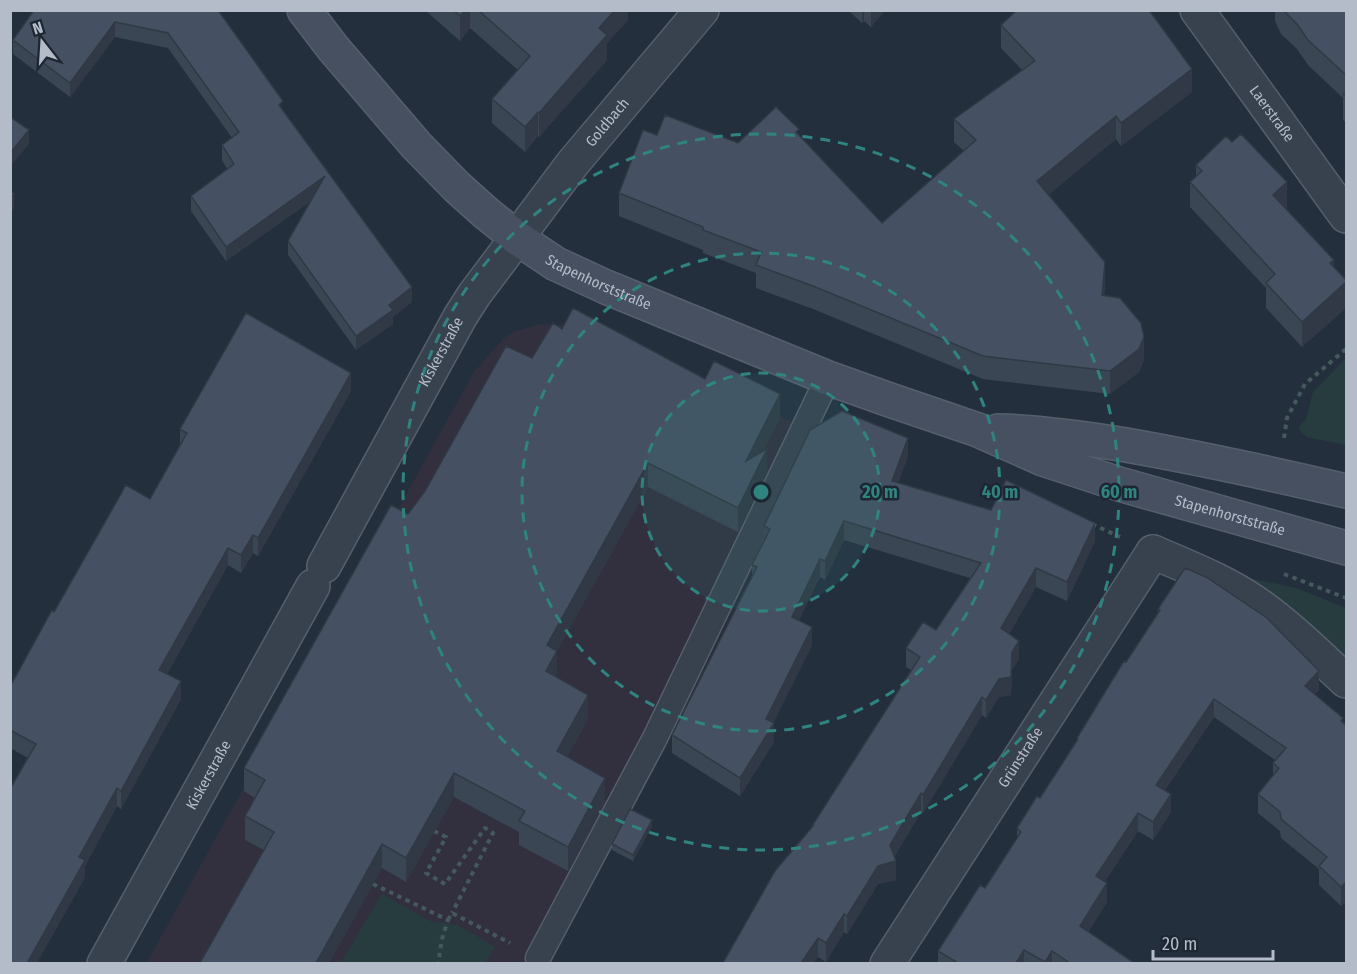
<svg xmlns="http://www.w3.org/2000/svg" width="1357" height="974" font-family="'Fira Sans Condensed',sans-serif">
	<style>
		.medical { fill: #32303f }
		.green { fill: #263c3f }
		.lines { fill: none; stroke-linecap: round; stroke-linejoin: round }
		.service-casing { stroke: #565f6c; stroke-width: 27 }
		.pedestrian-casing { stroke: #565f6c; stroke-width: 36 }
		.minor-casing { stroke: #565f6c; stroke-width: 36 }
		.secondary-casing { stroke: #565f6c; stroke-width: 36 }
		.path { stroke: #44595c; stroke-width: 4; stroke-dasharray: 4.5 4.5; stroke-linecap: butt }
		.service { stroke: #38414e; stroke-width: 24 }
		.pedestrian { stroke: #38414e; stroke-width: 33 }
		.minor { stroke: #38414e; stroke-width: 33 }
		.secondary { stroke: #465061; stroke-width: 33 }
		.wall { fill: #3b4654 }
		.shaded-wall { fill: #303945 }
		.building { fill: #455162; stroke: #303945; stroke-width: 1.5 }
		.ring { fill: none; stroke: #308480; stroke-width: 3; stroke-dasharray: 10 8 }
		.labels { text-anchor: middle; dominant-baseline: central; stroke-width: 5; stroke-linejoin: round; paint-order: stroke }
		.street-label { font-size: 15px; fill: #b4bcc9; stroke: #1d2633 }
		.centre { fill: #308480; stroke: #1d2633; stroke-width: 3 }
		.ring-label { font-size: 18px; text-anchor: middle; font-weight: bold; fill: #308480; stroke: #1d2633; stroke-width: 5; stroke-linejoin: round; paint-order: stroke }
	</style>
	<rect width="100%" height="100%" fill="#242f3e"/>
	<!-- medical -->
	<path class="medical" d="M541 324 561 325 573 329 711 383 820 435 655 766 608 849 547 963 146 964 474 372 504 338 515 331Z"/>
	<!-- green -->
	<path class="green" d="M1346 358V445L1307 437 1300 431 1299 427 1306 419 1313 392Z
		M1248 578 1296 588 1346 608V661L1244 584Z
		M382 894 430 921 457 925 495 947 485 963H341Z"/>
	<g class="lines">
		<defs>
			<path id="service" d="M538 958 655 738 828 378"/>
			<path id="pedestrian" d="M1153 552C1188 567 1224 581 1256 603 1289 626 1317 654 1346 681"/>
			<g id="minor">
				<path id="s1" d="M1197 10 1346 216"/>
				<path id="s2" d="M324 566 460 317 474 295 573 163 702 10"/>
				<path id="s3" d="M104 964 313 586"/>
				<path id="s4" d="M887 964 1153 552"/>
			</g>
			<g id="secondary">
				<path id="s5" d="M304 10 333 48 416 145 457 187 486 213 517 238 556 264 606 287 828 378 887 399 978 430 1043 459 1119 484 1346 548"/>
				<path d="M998 431C1041 432 1083 438 1126 445 1200 458 1273 474 1346 491"/>
			</g>
		</defs>
		<!-- service casing -->
		<use href="#service" class="service-casing"/>
		<!-- pedestrian casing -->
		<use href="#pedestrian" class="pedestrian-casing"/>
		<!-- minor casing -->
		<use href="#minor" class="minor-casing"/>
		<!-- secondary casing -->
		<use href="#secondary" class="secondary-casing"/>
		<!-- path -->
		<path class="path" d="M1284 438 1287 418 1305 384 1346 349
			M1092 524 1120 537
			M1284 574 1346 598
			M434 831 446 837 426 873 445 884 485 828 493 833 452 913
			M373 884 448 920 442 939 438 964
			M448 920 452 913 510 943"/>
		<!-- service -->
		<use href="#service" class="service"/>
		<!-- pedestrian -->
		<use href="#pedestrian" class="pedestrian"/>
		<!-- minor -->
		<use href="#minor" class="minor"/>
		<!-- secondary -->
		<use href="#secondary" class="secondary"/>
	</g>
	<!-- wall -->
	<path class="wall" d="M34 10H218L283 110 412 302 393 317V324L356 350 288 255V241L311 201 226 261 191 211V196L227 169 222 160V145L232 138 168 48 115 37 70 97 13 54V40Z
		M425 10H628V20L607 43V60L539 137 538 136 525 152 492 123V99L518 70 470 28 460 41Z
		M848 10H885L871 27 864 21 862 23Z
		M1275 10H1347V123L1343 120V98L1308 65 1297 49 1281 34 1275 21Z
		M1001 25 1192 92 1121 146 1116 139 1048 195 1105 285 1104 296 1144 360 1139 372 1110 394 983 379 813 309 756 288V273L703 253V250L619 216V193L657 135 738 143 799 135 882 223 964 151 954 142V119L1022 70 1001 48Z
		M1196 165 1287 208 1286 209 1334 268 1347 281V307L1302 347 1266 308V288L1190 207V182L1196 176Z
		M562 329 705 379 780 418 763 451 767 473 738 532 648 487 557 651V675L556 677 588 719 567 757 605 801 568 871 519 845V832L454 797 406 882 382 868 329 963H200L264 850 245 840V816L255 798 244 791V768L408 514 532 358Z
		M351 391 258 556 253 553 241 573 228 565 167 674 181 699 121 809 117 806 85 866V878L28 758 10 748V687L54 612 150 499 180 444V429Z
		M908 456 898 483 1095 541 1067 601 1036 587 1009 634 1019 659 1012 670 1011 695 999 697 986 718 982 715 923 813 921 812 894 857 896 880 878 884 847 934 844 932 826 962 818 957 812 826 911 670 906 667V648L936 630 970 578 844 540 825 580 820 577 799 620 812 645 773 723 774 742 740 796 672 753V735L752 576V565L764 542V526Z
		M1158 609 1319 690 1315 694 1347 726V900L1341 906 1319 885V869L1281 838 1280 831 1258 813V794L1273 776V763L1275 760 1214 717 1165 790 1171 812 1153 840 1138 831 1105 881 1107 902 1088 932 1134 963H938V951L985 888 1017 839V828L1040 798 1077 741V738L1158 613Z
		M652 826 633 861 612 850V844Z"/>
	<!-- shaded-wall -->
	<path class="shaded-wall" d="M465 10H470V28L460 41V16Z
		M615 10H628V20L607 43V60L539 137V113L599 28Z
		M862 10H864V21L862 23Z
		M871 10H885L871 27Z
		M115 22V37L70 97V83Z
		M1192 69V92L1121 146V123Z
		M538 112V136L525 152V127Z
		M1116 116V139L1037 204V181Z
		M29 130V144L10 167V153Z
		M325 176V191L226 261V247Z
		M1287 182V208L1273 221V195Z
		M14 194V208L10 212V198Z
		M1334 260V285L1330 263Z
		M1105 262V285L1102 318V295Z
		M1347 282V307L1302 347V322Z
		M412 287V302L393 317V324L356 350V336L389 305Z
		M1144 337V360L1139 372 1110 394V371Z
		M351 373V391L258 556V538Z
		M780 394V418L746 485V461Z
		M908 438V456L892 499V481Z
		M767 449V473L738 532V508Z
		M648 463V487L555 655 557 651V675L546 694V671L547 645Z
		M844 521V540L825 580V561Z
		M1095 523V541L1067 601V582Z
		M253 535V553L241 573V555Z
		M228 548V565L159 688V670Z
		M820 559V577L792 635V617Z
		M1036 568V587L1001 647V628Z
		M812 627V645L768 733 774 723V742L740 796V778L766 719Z
		M1019 641V659L1012 670 1011 695 999 697 986 718V700Z
		M1319 671V690L1305 705V686Z
		M181 681V699L121 809V791Z
		M588 695V719L557 775V751Z
		M982 697V715L923 813V795Z
		M1214 699V717L1156 804V785Z
		M454 773V797L406 882V858Z
		M605 778V801L568 871V847Z
		M117 788V806L85 866V878L37 963H27L79 857Z
		M921 793V812L891 863 896 861V880L878 884 847 934V916Z
		M1171 794V812L1153 840V822Z
		M1138 813V831L1096 894V876Z
		M652 820V826L633 861V855Z
		M382 844V868L329 963H316Z
		M1347 881V900L1341 906V887Z
		M1107 883V902L1080 944V926Z
		M844 914V932L826 962V943Z
		M818 938V957L814 963H801Z
		M1024 950V963H1016Z
		M1052 951V963H1045V962Z"/>
	<!-- building -->
	<path class="building" d="M34 10H218L283 101 279 105 412 287 389 305 393 310 356 336 288 241 325 176 226 247 191 196 234 164 222 145 239 132 168 33 115 22 70 83 13 40Z
		M453 10H465L460 16Z
		M478 10H615L599 28 607 35 539 113 538 112 525 127 492 99 530 56Z
		M1017 10H1149L1192 69 1121 123 1116 116 1037 181 1105 262 1102 295 1120 298 1141 323 1144 337 1139 349 1110 371 983 356 813 286 756 265 761 252 703 230V227L619 193 643 130 657 135 665 115 738 143 776 107 799 129 796 132 882 223 976 140 954 119 1035 61 1001 25Z
		M1283 10H1347V76L1308 40 1297 24Z
		M1347 91V98L1343 94Z
		M10 117 29 130 10 153Z
		M1241 134 1287 182 1273 195 1334 260 1330 263 1347 281 1302 322 1266 283 1275 274 1190 182 1202 171 1196 165 1226 136 1232 142Z
		M10 191 14 194 10 198Z
		M573 308 705 379 714 361 780 394 746 461 767 449 738 508 648 463 547 645 557 651 546 671 588 695 557 751 605 778 568 847 519 821 525 811 454 773 406 858 382 844 316 963H200L274 832 245 816 265 780 244 768 391 505 408 514 425 491 506 346 532 358 553 323 562 329Z
		M246 313 351 373 258 538 253 535 241 555 228 548 159 670 181 681 121 791 117 788 79 857 85 860 27 963H10V789L36 744 10 730V687L52 610 54 612 126 485 150 499 187 433 180 429Z
		M842 411 908 438 892 481 991 510 1006 480 1095 523 1067 582 1036 568 1001 628 1019 641 1012 652 1011 677 999 679 986 700 982 697 923 795 921 793 890 845 896 861 878 866 847 916 844 914 826 943 818 938 801 963H723L775 871 813 826H812L920 657 906 648 923 622 936 630 981 563 844 521 825 561 820 559 792 617 812 627 766 719 774 723 740 778 672 735 757 567 752 565 770 529 764 526 810 430Z
		M1185 568 1206 577 1267 618 1319 671 1305 686 1343 718 1341 721 1347 726V881L1341 887 1319 866 1327 857 1281 819 1280 812 1258 794 1279 768 1273 763 1286 748 1214 699 1156 785 1171 794 1153 822 1138 813 1096 876 1107 883 1080 926 1134 963H1070L1052 951 1045 962 1024 950 1016 963H958L938 951 980 885 985 888 1021 832 1017 828 1037 796 1040 798 1078 739 1077 738 1124 661 1126 662 1160 610 1158 609Z
		M630 809 652 820 633 855 612 844Z"/>
	<!-- distance rings -->
	<circle cx="761" cy="492" r="119" fill="#308480" fill-opacity=".12"/>
	<g class="ring">
		<circle cx="761" cy="492" r="119"/>
		<circle cx="761" cy="492" r="239"/>
		<circle cx="761" cy="492" r="358"/>
	</g>
	<g class="labels">
		<!-- street labels -->
		<g class="street-label">
			<text stroke="none"><textPath href="#s1" startOffset="128">Laerstraße</textPath></text>
			<text stroke="none"><textPath href="#s2" startOffset="528">Goldbach</textPath></text>
			<text stroke="none"><textPath href="#s5" startOffset="406">Stapenhorststraße</textPath></text>
			<text stroke="none"><textPath href="#s2" startOffset="244">Kiskerstraße</textPath></text>
			<text stroke="none"><textPath href="#s5" startOffset="1080">Stapenhorststraße</textPath></text>
			<text stroke="none"><textPath href="#s4" startOffset="246">Grünstraße</textPath></text>
			<text stroke="none"><textPath href="#s3" startOffset="216">Kiskerstraße</textPath></text>
		</g>
	</g>
	<circle cx="761" cy="492" r="9" class="centre"/>
	<g class="ring-label">
		<text x="880" y="498">20 m</text>
		<text x="1000" y="498">40 m</text>
		<text x="1119" y="498">60 m</text>
	</g>
	<!-- border -->
	<rect width="1357" height="974" fill="none" stroke="#b4bcc9" stroke-width="24"/>
	<!-- north arrow -->
	<g transform="translate(42 42) rotate(343)" stroke="#1d2633" stroke-width="4.5" paint-order="stroke">
	<path d="M0-4.5L10 22L0 15L-10 22Z" fill="#b4bcc9"/>
	<text y="-9" font-size="16" font-weight="bold" text-anchor="middle" fill="#b4bcc9">N</text>
	</g>
	<!-- scale -->
	<path d="M1153 950v9h120v-9" fill="none" stroke="#b4bcc9" stroke-width="3"/>
	<text x="1162" y="950" font-size="18" fill="#b4bcc9" stroke="#1d2633" stroke-width="4.5" paint-order="stroke">20 m</text>
</svg>
